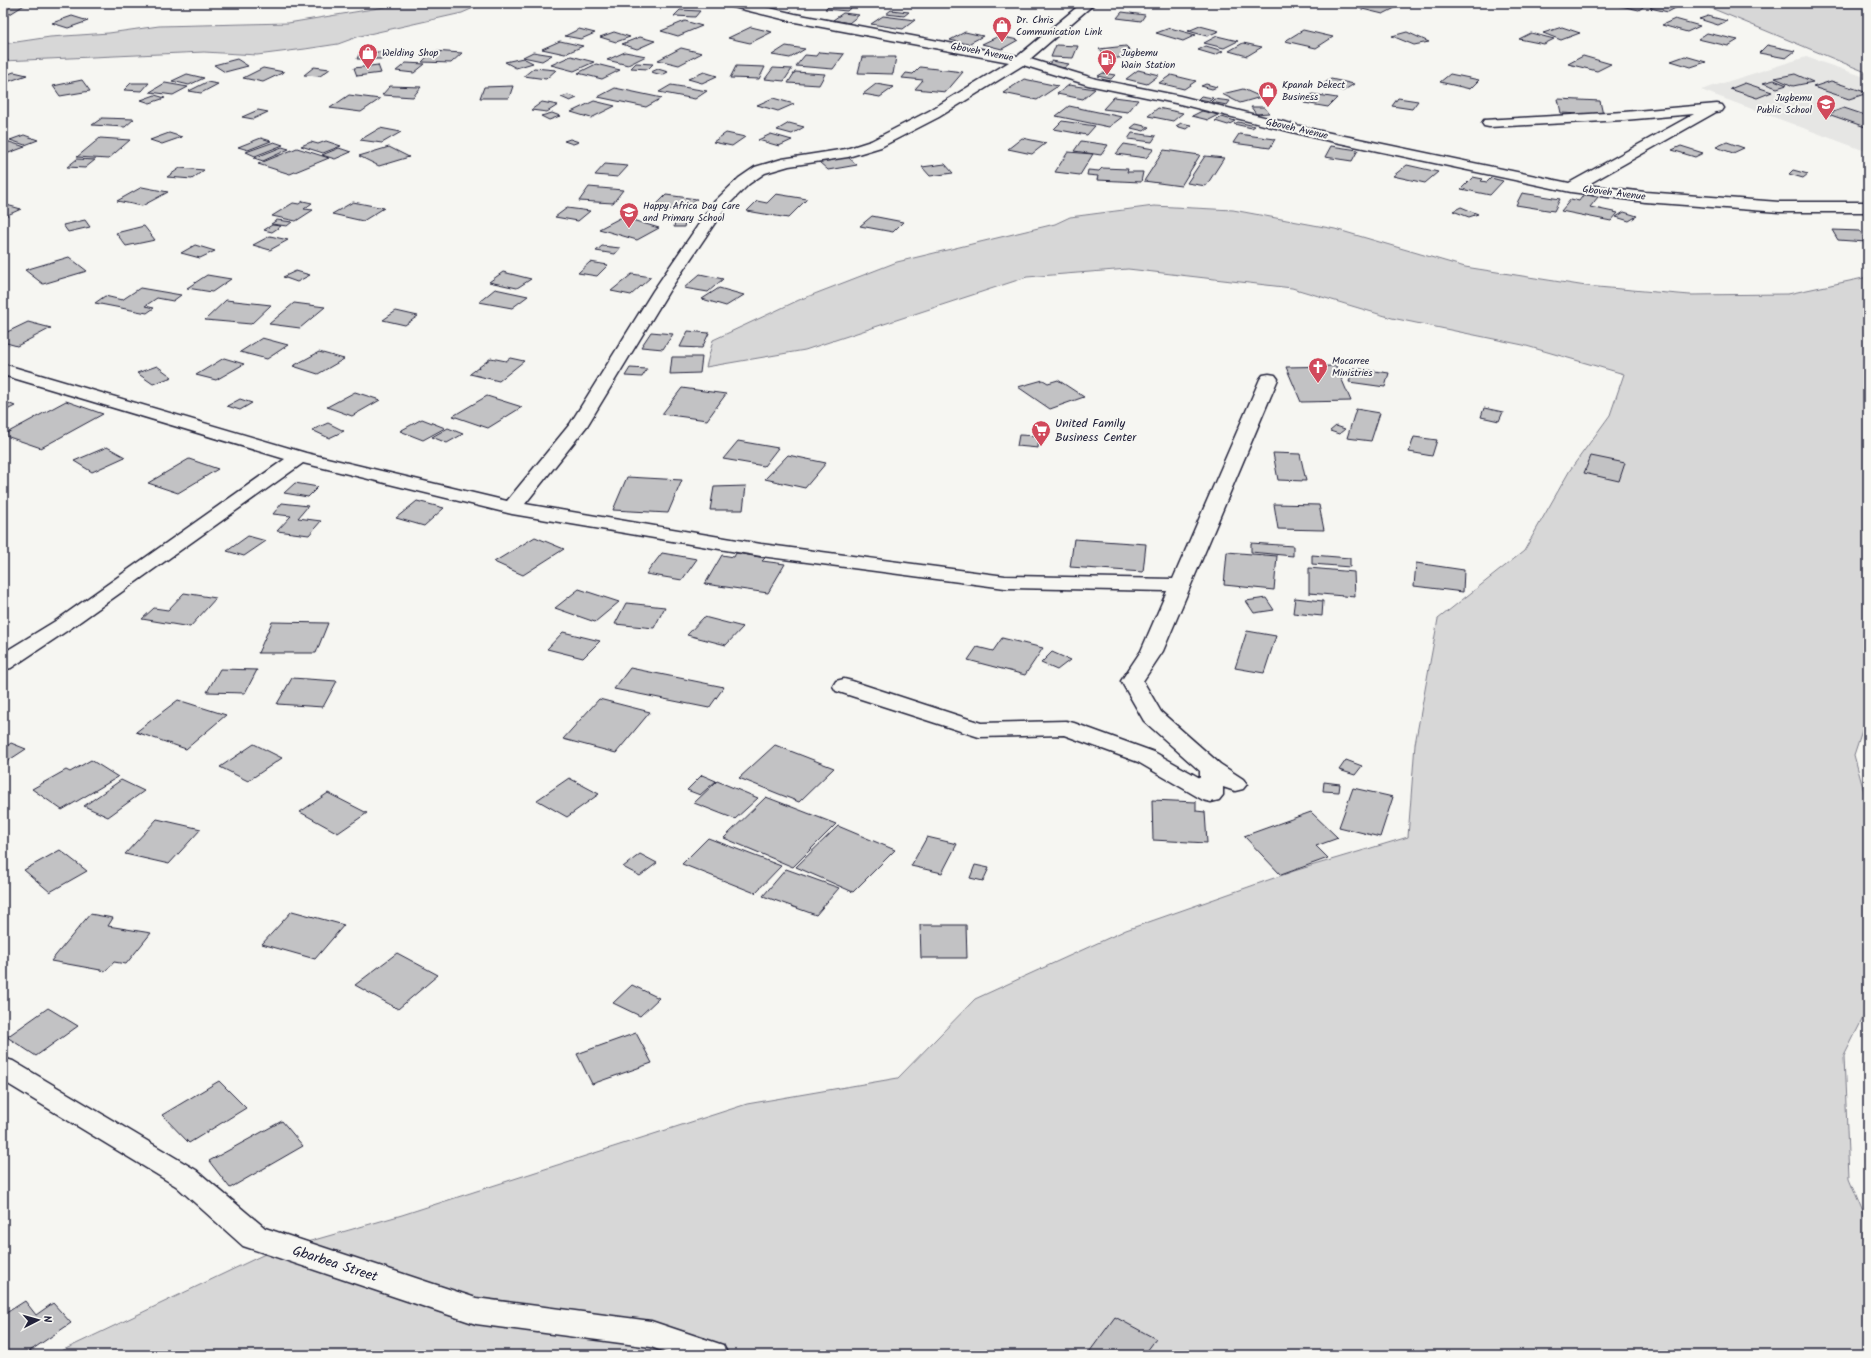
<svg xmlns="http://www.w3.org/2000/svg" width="1871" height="1358" font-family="Kalam,sans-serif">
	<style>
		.built { fill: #e6e6e4 }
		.green { fill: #d7d7d7; stroke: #7c7c89 }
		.building { fill: #c2c2c4; stroke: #22223b }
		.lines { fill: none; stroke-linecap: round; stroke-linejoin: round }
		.street-casing { stroke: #22223b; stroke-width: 3 }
		.street { fill: #f6f6f2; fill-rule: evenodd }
		.labels { text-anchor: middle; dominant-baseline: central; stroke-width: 4; stroke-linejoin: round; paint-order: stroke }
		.far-poi-label { font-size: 10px; fill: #22223b; stroke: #f6f6f2; text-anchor: start }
		.far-street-label { font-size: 10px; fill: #22223b; stroke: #f6f6f2 }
		.poi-label { font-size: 12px; fill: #22223b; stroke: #f6f6f2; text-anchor: start }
		.near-street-label { font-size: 14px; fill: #22223b; stroke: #f6f6f2 }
	</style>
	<rect width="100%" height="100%" fill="#f6f6f2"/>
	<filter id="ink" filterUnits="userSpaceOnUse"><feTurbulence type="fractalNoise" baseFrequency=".025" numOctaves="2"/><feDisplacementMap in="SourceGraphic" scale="8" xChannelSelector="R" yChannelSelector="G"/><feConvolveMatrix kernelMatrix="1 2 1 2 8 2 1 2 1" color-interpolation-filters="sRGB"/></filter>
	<g filter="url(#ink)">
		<!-- built -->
		<path class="built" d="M1806 57 1868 78V152L1701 90Z"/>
		<!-- green -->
		<path class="green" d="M409 3H485L462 13 360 36 338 44 305 49 257 55 204 52 3 61V44L50 37 109 33 159 26 288 23Z
			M1695 3H1868V73L1711 8Z
			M1154 206 1233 210 1335 229 1465 267 1586 286 1690 295 1788 294 1868 277V712L1854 755 1868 806V1008L1844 1056 1849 1178 1868 1224V1355H53L265 1254 402 1215 747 1104 898 1078 975 999 1126 930 1294 871 1408 837 1415 744 1438 619 1524 551 1570 470 1610 415 1624 374 1523 345 1392 318 1292 288 1128 269 1027 277 805 350 706 367 713 340 799 300 897 262 1055 224 1070 217Z"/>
		<!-- building -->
		<path class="building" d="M8 3H17L26 4 10 14H3V6Z
			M831 3H856L847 11 825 9Z
			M1367 3H1400L1403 4 1383 14 1358 8Z
			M1614 3H1648L1639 10 1612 4Z
			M1658 3H1670L1681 5 1668 12 1650 8Z
			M1676 3H1701L1693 7Z
			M1748 3H1770L1760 7Z
			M680 10 700 11 695 17 674 16Z
			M891 10 909 12 904 16 886 14Z
			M1122 12 1145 15 1141 21 1117 18Z
			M843 13 859 15 849 23 833 20Z
			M72 16 88 21 68 28 52 23Z
			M883 16 915 20 903 29 871 24Z
			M1708 16 1727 21 1718 25 1699 19Z
			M1675 19 1700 26 1687 32 1662 25Z
			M685 21 702 26 678 36 661 31Z
			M1200 26 1219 31 1207 36 1188 31Z
			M751 27 772 32 750 43 728 38Z
			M1562 27 1580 33 1561 40 1543 33Z
			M1170 28 1196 35 1183 41 1156 33Z
			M579 29 595 33 581 39 565 36Z
			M1303 30 1333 37 1316 48 1285 41Z
			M614 32 630 37 616 42 600 37Z
			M965 32 983 36 968 44 950 40Z
			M1407 32 1429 42 1414 45 1392 36Z
			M1531 33 1554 39 1544 44 1519 39Z
			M1707 33 1738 40 1728 46 1698 39Z
			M999 36 1018 40 1002 49 982 44Z
			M1217 36 1238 41 1224 48 1204 43Z
			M640 37 655 41 637 49 622 44Z
			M560 41 583 46 565 54 542 49Z
			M1243 43 1262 47 1247 56 1229 51Z
			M1056 45 1078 46 1073 58 1051 57Z
			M1767 45 1795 51 1786 58 1759 53Z
			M786 46 805 49 790 58 772 55Z
			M1126 46 1136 56 1108 59 1099 49Z
			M1206 46 1223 51 1215 55 1198 50Z
			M681 48 702 53 679 65 658 60Z
			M433 51 462 53 451 63 422 62Z
			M360 52H386L383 59H357Z
			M533 52 552 55 542 61 523 57Z
			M625 52 646 56 628 65 607 60Z
			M819 52 844 54 833 69 796 66 805 55 816 56Z
			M571 56 594 62 574 71 551 65Z
			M1583 56 1611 64 1597 71 1568 64Z
			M1685 56 1706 62 1691 67 1671 61Z
			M862 57H896L893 74 858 73Z
			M523 58 533 63 516 68 505 62Z
			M237 59 248 66 225 72 214 65Z
			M1052 61 1069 64 1064 68 1047 65Z
			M406 63 425 64 414 73 396 71Z
			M636 63 653 64 648 69 631 68Z
			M596 64 620 70 602 79 578 73Z
			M378 65 381 73 357 76 354 68Z
			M736 66 765 67 759 79 730 78Z
			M314 67 330 69 320 76 304 75Z
			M920 67 963 72 946 92 915 89 923 80 902 78 906 73 913 74Z
			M263 68 284 72 263 82 243 78Z
			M534 68 556 70 546 79 524 76Z
			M773 68 792 69 784 81 765 79Z
			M658 69 668 72 662 75 651 72Z
			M1138 70 1159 75 1147 84 1126 79Z
			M14 72 27 75 7 82 3 81V76Z
			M704 72 717 76 702 83 688 79Z
			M795 72 825 74 819 85 788 83Z
			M1103 73 1115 75 1111 79 1098 76Z
			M187 74 204 78 189 85 172 81Z
			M1450 74 1479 80 1470 89 1440 82Z
			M1795 74 1813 82 1793 86 1775 78Z
			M1171 75 1196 81 1184 89 1159 83Z
			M1024 79 1058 86 1037 100 1003 93Z
			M1331 79 1354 84 1343 91 1320 86Z
			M82 80 90 91 60 96 53 86Z
			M1774 80 1787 85 1777 88 1763 83Z
			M1831 81 1868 93 1849 99 1813 87Z
			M207 82 218 84 201 93 189 91Z
			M131 83H149L142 91 124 90Z
			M165 83 188 87 173 95 150 92Z
			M1745 83 1772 92 1757 98 1730 89Z
			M876 84 894 87 880 97 863 94Z
			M1206 84 1217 87 1212 89 1201 86Z
			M671 85 707 91 695 99 659 92Z
			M1069 85 1095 89 1083 99 1057 94Z
			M390 86 421 87 413 97 382 95Z
			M513 86 509 98H480L484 87Z
			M615 88 662 98 646 107 598 97Z
			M1243 89 1261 97 1240 103 1222 94Z
			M1312 94 1337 98 1328 107 1304 103Z
			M155 95 165 98 150 103 141 100Z
			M349 95 380 99 361 112 330 108Z
			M568 95 577 98 570 101 561 97Z
			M1201 96 1213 98 1210 101 1198 99Z
			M1114 97 1138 100 1128 112 1103 109Z
			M773 98 794 104 778 111 757 105Z
			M1398 98 1418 101 1412 109 1392 106Z
			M1214 99 1230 101 1227 105 1211 102Z
			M1558 99 1600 101 1603 115 1561 113Z
			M594 101 615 106 591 118 571 112Z
			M542 102 558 105 547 112 531 110Z
			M1069 106 1122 117 1109 127 1056 116Z
			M1251 107H1264L1269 113 1256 114Z
			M1158 108 1183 113 1173 121 1148 116Z
			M1844 108 1868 116V128L1828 114Z
			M258 110 268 112 253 119 242 117Z
			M1202 111 1218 115 1208 120 1192 116Z
			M552 113 560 116 549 120 541 116Z
			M1222 117 1235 121 1228 125 1215 121Z
			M102 118 134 119 125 127 92 125Z
			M1062 121 1095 126 1087 135 1054 129Z
			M1238 122 1255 126 1252 128 1234 124Z
			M789 123 804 127 792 134 777 130Z
			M1181 123 1191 125 1186 129 1176 126Z
			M1136 124 1149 127 1144 131 1131 128Z
			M380 128 401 132 382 143 360 140Z
			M169 133 182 137 162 144 150 140Z
			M726 133 745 137 732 146 713 142Z
			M1132 133 1156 136 1152 142 1128 139Z
			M771 134 792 140 779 146 758 140Z
			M1239 134 1275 139 1270 148 1233 143Z
			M24 135 38 140 25 145 10 140Z
			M100 138 130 140 108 159 77 157Z
			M261 138 271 141 248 150 238 147Z
			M1022 138 1046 143 1032 154 1008 149Z
			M570 139 579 142 573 144 564 141Z
			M3 140 25 147 6 154H3Z
			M326 141 341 146 323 153 301 146 311 142 318 144Z
			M1081 141 1108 145 1101 155 1074 151Z
			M274 142 283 145 255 156 246 152Z
			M1727 142 1744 148 1733 153 1716 147Z
			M1124 144 1154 149 1146 158 1116 154Z
			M1331 146 1358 150 1352 161 1325 157Z
			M1681 146 1703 153 1695 157 1672 150Z
			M282 147 289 149 263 161 254 158Z
			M389 147 409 157 379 166 359 156Z
			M297 148 329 158 290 174 258 164Z
			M339 148 351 152 335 159 322 155Z
			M1164 150 1200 155 1181 186 1144 181Z
			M1068 152 1093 154 1080 175 1055 172Z
			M1205 156 1224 158 1206 186 1187 183Z
			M848 157 857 165 828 170 819 162Z
			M77 159 95 160 85 168 67 167Z
			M605 164 628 166 618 177 595 175Z
			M945 164 953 173 930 176 922 167Z
			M1407 165 1438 172 1425 183 1393 176Z
			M180 168 204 170 192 179 167 177Z
			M1102 168 1128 169 1127 172H1143L1141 182 1097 180 1098 176 1087 175 1088 170 1099 171Z
			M1793 170 1808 174 1803 178 1789 174Z
			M1473 177 1483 179 1481 181 1487 182 1491 178 1503 181 1490 195 1461 189Z
			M142 187 168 192 142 206 117 201Z
			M589 187 623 190 613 203 579 201Z
			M1522 193 1560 199 1554 211 1516 205Z
			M776 194 807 199 788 218 747 211 757 201 767 203Z
			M1584 194 1598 197 1590 207 1618 213 1611 221 1561 211 1571 199 1579 201Z
			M666 195 697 199 684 211 654 207Z
			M303 201 312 203 304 209 313 210 296 221 272 216 293 203 299 204Z
			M353 202 384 208 363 221 332 214Z
			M3 204 21 209 3 217Z
			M1461 207 1478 214 1469 217 1453 211Z
			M567 208 590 211 578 221 555 217Z
			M1624 212 1637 216 1629 221 1616 217Z
			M872 216 903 222 893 232 860 226Z
			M622 217 659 228 637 240 599 229Z
			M85 220 90 227 68 232 63 225Z
			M277 220 292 222 287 226 271 224Z
			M675 222H685L684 227H674Z
			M272 225 281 226 272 232 264 230Z
			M144 226 155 240 126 246 116 233Z
			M1832 230 1860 231 1866 242 1838 240Z
			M270 236 288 240 270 250 253 245Z
			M195 245 215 251 200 258 181 253Z
			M602 246 620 248 615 254 596 251Z
			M69 257 87 271 43 284 25 270Z
			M590 262 608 265 597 276 578 273Z
			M296 271 310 275 297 282 283 277Z
			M503 272 531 279 517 288 489 282Z
			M632 274 651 277 631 295 611 291Z
			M700 274 723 279 708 292 684 288Z
			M207 275 231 279 212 292 187 288Z
			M140 288 181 295 173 301 157 298 145 306 154 308 147 313 95 303 105 296 122 300Z
			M719 288 744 295 726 306 702 299Z
			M495 289 528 296 512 308 479 302Z
			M226 300 271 305 251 324 205 320Z
			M294 303 325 307 300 328 269 324Z
			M396 311 418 316 405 325 383 320Z
			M28 322 51 328 17 346 3 342V334Z
			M688 331 709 333 702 348 680 347Z
			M651 332 673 334 663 349 641 347Z
			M262 338 288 345 267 359 240 352Z
			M319 352 344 359 318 374 293 366Z
			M672 357H702L700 373 670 374Z
			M224 358 244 364 216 380 196 375Z
			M491 358 506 361 510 358 524 361 499 381 470 374Z
			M157 366 172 377 153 384 137 373Z
			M1336 366 1351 401 1301 402 1286 367Z
			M630 368 647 369 642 377 625 376Z
			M1353 368 1389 373 1385 387 1349 382Z
			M1043 380 1048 383 1058 380 1084 397 1050 409 1018 387Z
			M682 388 726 394 707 420 662 414Z
			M355 392 380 400 352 416 327 407Z
			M487 396 522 407 488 428 453 416Z
			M240 399 252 403 240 410 227 406Z
			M3 401 15 406 3 412Z
			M66 401 103 414 41 448 3 435Z
			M1484 408 1503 412 1499 421 1481 417Z
			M1356 409 1380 413 1371 441 1347 438Z
			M422 419 445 428 423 440 400 431Z
			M328 423 344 431 329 438 312 430Z
			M1336 426 1345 429 1339 434 1330 431Z
			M448 428 463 434 447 443 432 437Z
			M1019 435 1039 436 1038 448 1017 446Z
			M1414 437 1437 440 1432 456 1409 452Z
			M738 441 778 448 764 466 723 459Z
			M107 447 125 457 92 472 74 461Z
			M1273 453 1300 454 1306 481 1278 480Z
			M788 455 826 463 805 488 765 479Z
			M1591 456 1625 463 1619 481 1584 473Z
			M189 459 218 469 178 493 148 483Z
			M627 477 682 480 668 513 613 510Z
			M295 483 318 487 308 497 284 493Z
			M746 486 743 510H710L714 487Z
			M417 501 444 508 424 526 396 518Z
			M282 503 308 506 298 518 321 521 309 535 277 531 291 516 273 514Z
			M1274 504 1319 505 1324 530 1278 529Z
			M248 536 266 541 244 556 227 551Z
			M535 537 564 549 523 575 494 562Z
			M1074 539 1146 544 1143 572 1070 567Z
			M1251 543 1293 546V556L1251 552Z
			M1227 552 1277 556 1274 590 1224 585Z
			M662 553 697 559 682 580 646 574Z
			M736 553 765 558 762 561 785 564 768 593 705 584 722 555 734 557Z
			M1312 555 1350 558V567L1312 564Z
			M1416 563 1464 570 1463 592 1414 586Z
			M1309 568 1354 572 1355 597 1309 593Z
			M579 589 619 602 595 622 555 608Z
			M184 593 216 598 190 627 142 619 154 608 168 610Z
			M1266 598 1274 610 1254 613 1246 601Z
			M1295 598 1323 601 1322 616 1293 613Z
			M626 603 665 607 654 628 615 624Z
			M704 617 743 627 726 645 687 635Z
			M272 622 328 623 316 653H258Z
			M1247 631 1276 636 1264 673 1235 668Z
			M563 632 600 641 583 658 547 649Z
			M1002 638 1043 648 1025 675 968 660 977 647 993 651Z
			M1052 652 1070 660 1057 670 1041 663Z
			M630 668 724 687 709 708 614 689Z
			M220 669 257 670 245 693 207 692Z
			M292 678 337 681 323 707 277 704Z
			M599 699 650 712 616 753 563 739Z
			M178 700 226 715 186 749 136 732Z
			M11 743 26 749 3 764V749Z
			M254 744 282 758 248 781 220 767Z
			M775 745 834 768 799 802 739 778Z
			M91 760 118 777 62 810 32 789 66 770 70 772Z
			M1346 760 1362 766 1355 775 1339 770Z
			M702 775 716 781 700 795 687 790Z
			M569 778 599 794 567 817 537 800Z
			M121 780 144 791 108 817 84 806Z
			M717 781 758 798 735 819 694 803Z
			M1324 782 1340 784 1339 792 1323 791Z
			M1353 788 1393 797 1380 837 1339 827Z
			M328 793 367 813 338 833 300 812Z
			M766 797 836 824 793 867 724 838Z
			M1152 800 1196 802V811L1205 812 1207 843 1153 840Z
			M1311 812 1338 838 1316 846 1328 858 1281 875 1244 836Z
			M157 819 201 829 169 864 125 854Z
			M838 826 895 850 853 892 796 867Z
			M927 837 957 844 942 873 911 866Z
			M708 838 781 866 755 893 682 864Z
			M60 850 87 871 50 892 24 870Z
			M640 854 657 863 640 876 623 867Z
			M975 865 989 868 983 881 970 878Z
			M786 869 839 888 816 915 763 896Z
			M292 911 344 925 315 959 262 944Z
			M90 914 113 918 108 926 151 933 126 964 114 962 106 971 51 961Z
			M920 925H966L967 958H921Z
			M397 953 438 975 398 1009 355 985Z
			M632 985 659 998 640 1016 613 1003Z
			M48 1008 78 1026 36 1056 7 1037Z
			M636 1033 652 1063 592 1084 577 1054Z
			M219 1081 246 1108 189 1143 162 1115Z
			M282 1121 303 1146 230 1188 209 1161Z
			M25 1301 36 1315 53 1303 71 1323 24 1355H3V1315Z
			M1115 1317 1156 1339 1144 1355H1087Z"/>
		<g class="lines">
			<defs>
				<path id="street" d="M727 3H748L795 14 1018 56 1082 3H1095L1030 59 1096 79 1180 96 1316 130 1569 183 1694 114 1624 120 1489 127 1484 126 1482 123 1484 120 1624 112 1717 104 1722 105 1724 108 1722 111 1716 112 1587 185 1645 192 1779 202H1868V212H1779L1645 202 1571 192 1316 138 1180 104 1088 85 1023 65 939 117 881 147 848 157 789 166 765 173 749 184 725 208 669 291 587 426 525 504 761 544 1005 576 1173 579 1260 379 1263 375 1269 374 1275 375 1278 379 1163 651 1143 681 1161 712 1220 764 1243 779 1247 784 1243 789 1235 791 1223 787V795L1219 800 1211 802 1203 800 1138 762 1064 735 979 737 836 691 833 686 836 681 844 679 852 681 981 723 1066 721 1074 723 1154 752 1200 778V771L1144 721 1121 681 1141 651 1167 591 1005 588 761 556 512 514 303 463 71 628 11 668 3 670V653L57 620 285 459 3 375V364L306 453 507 501 570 424 653 291 714 202 739 178 755 167 782 159 846 149 871 141 929 111 1009 62 795 22 729 6Z
					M3 1058 13 1061 196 1170 265 1228 476 1298 651 1321 723 1345 728 1355H673L651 1347 476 1324 243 1246 176 1186 3 1081Z"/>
			</defs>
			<!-- street casing -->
			<use href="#street" class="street-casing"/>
			<!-- street -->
			<use href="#street" class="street"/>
		</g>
	</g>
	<!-- icons -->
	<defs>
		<symbol id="shop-pin" viewBox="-11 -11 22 30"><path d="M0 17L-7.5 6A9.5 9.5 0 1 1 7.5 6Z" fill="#d1495b" stroke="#f6f6f2"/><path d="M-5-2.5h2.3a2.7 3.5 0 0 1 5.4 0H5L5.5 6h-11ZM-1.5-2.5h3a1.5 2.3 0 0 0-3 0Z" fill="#fff"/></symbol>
		<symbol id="fuel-pin" viewBox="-11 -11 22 30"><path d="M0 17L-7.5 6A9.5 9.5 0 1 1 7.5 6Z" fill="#d1495b" stroke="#f6f6f2"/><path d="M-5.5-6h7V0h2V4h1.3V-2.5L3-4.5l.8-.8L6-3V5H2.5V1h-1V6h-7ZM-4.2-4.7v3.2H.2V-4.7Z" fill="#fff"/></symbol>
		<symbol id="school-pin" viewBox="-11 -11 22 30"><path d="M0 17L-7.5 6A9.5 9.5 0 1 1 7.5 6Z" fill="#d1495b" stroke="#f6f6f2"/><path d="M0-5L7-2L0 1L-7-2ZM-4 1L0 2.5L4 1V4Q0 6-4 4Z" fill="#fff"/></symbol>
		<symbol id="church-pin" viewBox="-11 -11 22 30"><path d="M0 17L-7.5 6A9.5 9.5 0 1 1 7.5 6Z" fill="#d1495b" stroke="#f6f6f2"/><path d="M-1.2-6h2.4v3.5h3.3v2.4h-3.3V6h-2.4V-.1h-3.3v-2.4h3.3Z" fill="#fff"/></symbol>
		<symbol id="supermarket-pin" viewBox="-11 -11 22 30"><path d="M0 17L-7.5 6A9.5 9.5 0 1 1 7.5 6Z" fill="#d1495b" stroke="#f6f6f2"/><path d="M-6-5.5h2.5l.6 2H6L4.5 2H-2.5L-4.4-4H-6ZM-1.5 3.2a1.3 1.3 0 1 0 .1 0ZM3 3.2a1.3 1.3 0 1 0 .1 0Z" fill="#fff"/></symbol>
	</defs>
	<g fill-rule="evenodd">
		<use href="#shop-pin" x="991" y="15" width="22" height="30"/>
		<use href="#shop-pin" x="357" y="42" width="22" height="30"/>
		<use href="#fuel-pin" x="1096" y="48" width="22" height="30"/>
		<use href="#shop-pin" x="1257" y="80" width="22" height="30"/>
		<use href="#school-pin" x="1815" y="93" width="22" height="30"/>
		<use href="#school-pin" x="618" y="201" width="22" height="30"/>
		<use href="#church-pin" x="1307" y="356" width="22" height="30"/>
		<use href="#supermarket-pin" x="1030" y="419" width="22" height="30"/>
	</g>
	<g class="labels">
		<!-- far-poi labels -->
		<g class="far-poi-label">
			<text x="1016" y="20">Dr. Chris<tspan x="1016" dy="12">Communication Link</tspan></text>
			<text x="382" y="53">Welding Shop</text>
			<text x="1121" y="53">Jugbemu<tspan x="1121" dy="12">Wain Station</tspan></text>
			<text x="1282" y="85">Kpanah Dekect<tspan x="1282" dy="12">Business</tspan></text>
			<text x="1812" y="98" text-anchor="end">Jugbemu<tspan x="1812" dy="12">Public School</tspan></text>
			<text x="643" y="206">Happy Africa Day Care<tspan x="643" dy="12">and Primary School</tspan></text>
			<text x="1332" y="361">Mocarree<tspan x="1332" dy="12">Ministries</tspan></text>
		</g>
		<!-- far-street labels -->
		<g class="far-street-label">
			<text transform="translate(982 52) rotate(11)">Gboveh Avenue</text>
			<text transform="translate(1297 129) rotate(13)">Gboveh Avenue</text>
			<text transform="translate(1614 193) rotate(7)">Gboveh Avenue</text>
		</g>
		<!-- poi labels -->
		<g class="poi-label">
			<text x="1055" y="423">United Family<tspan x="1055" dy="14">Business Center</tspan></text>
		</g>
		<!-- near-street labels -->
		<g class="near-street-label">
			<text transform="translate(335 1264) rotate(18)">Gbarbea Street</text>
		</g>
	</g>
	<!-- margin -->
	<rect width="1871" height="1358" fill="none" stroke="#f6f6f2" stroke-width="16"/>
	<rect x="8" y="8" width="1855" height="1342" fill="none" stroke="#22223b" stroke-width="1.5" filter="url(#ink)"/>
	<!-- north arrow -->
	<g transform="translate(38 1320) rotate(84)" stroke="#f6f6f2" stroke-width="3" paint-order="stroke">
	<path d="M0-3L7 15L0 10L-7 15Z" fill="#22223b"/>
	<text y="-6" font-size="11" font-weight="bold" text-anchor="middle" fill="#22223b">N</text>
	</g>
</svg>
